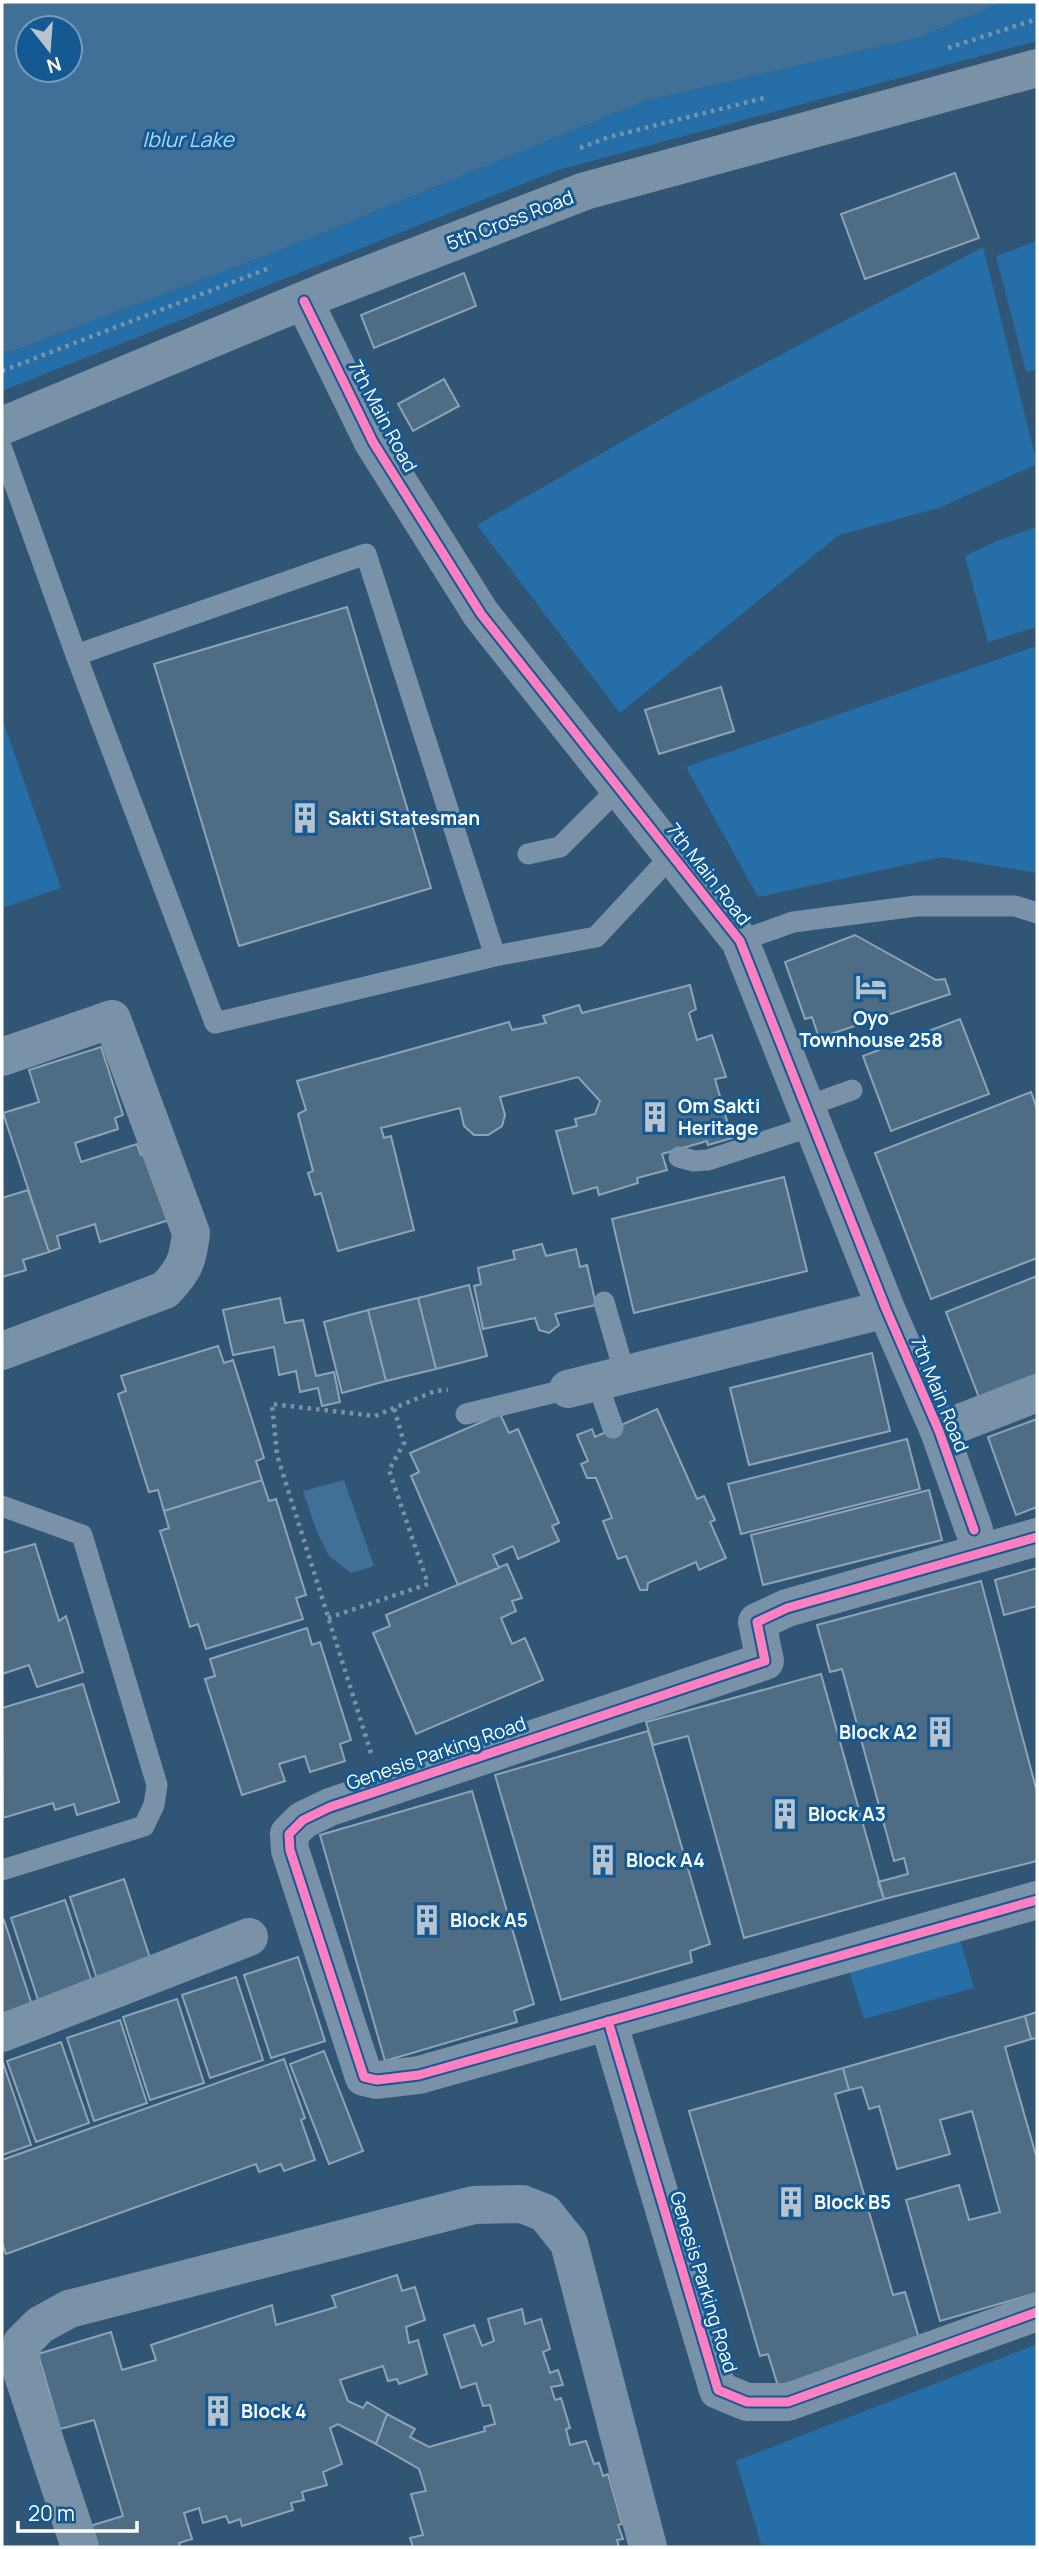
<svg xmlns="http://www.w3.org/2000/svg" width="1039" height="2549" font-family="Manrope,sans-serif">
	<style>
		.green { fill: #256ea7 }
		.water { fill: #406f97; fill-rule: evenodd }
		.building { fill: #4e6c84; stroke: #8ea4b6; stroke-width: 2 }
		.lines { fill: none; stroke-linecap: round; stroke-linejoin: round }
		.path { stroke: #7992a8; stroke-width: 4.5; stroke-dasharray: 3.5 5; stroke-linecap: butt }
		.lane { stroke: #7992a8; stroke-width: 21 }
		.street { stroke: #7992a8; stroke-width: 38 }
		.cycleway-casing { stroke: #145992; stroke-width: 13 }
		.cycleway { stroke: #ff80c0; stroke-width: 9 }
		.labels { text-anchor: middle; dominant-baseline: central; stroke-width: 6; stroke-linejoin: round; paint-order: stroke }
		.street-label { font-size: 19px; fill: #fff; stroke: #145992 }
		.poi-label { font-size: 19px; font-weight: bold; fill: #fff; stroke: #145992; text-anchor: start }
		.water-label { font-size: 21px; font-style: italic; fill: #aed8f8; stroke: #145992 }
	</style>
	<rect width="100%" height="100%" fill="#315675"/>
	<!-- green -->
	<path class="green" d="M1003 2H1037V41L558 170 2 391V352L13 351 283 249 645 101 917 38Z
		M1037 241V369L1026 372 996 256Z
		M983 247 1037 464 939 508 839 535 620 713 477 525 679 409Z
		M1037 527V627L988 642 965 556 999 540Z
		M1037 646V873L942 857 758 897 686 767Z
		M2 718 61 888 2 908Z
		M958 1933 974 1988 864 2019 847 1964Z
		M1037 2344V2547H762L736 2461Z"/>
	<!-- water -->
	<path class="water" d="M2 2H1003L917 38 645 101 283 249 13 351 2 352ZM28 28H70V70H28Z
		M344 1480 374 1566 351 1573 329 1556 317 1532 303 1491Z"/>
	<!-- building -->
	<path class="building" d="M955 173 979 238 865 279 841 214Z
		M464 273 476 306 374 348 361 315Z
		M444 379 459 406 413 431 398 404Z
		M347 607 431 888 239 946 154 664Z
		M721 687 734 731 659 754 645 710Z
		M855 935 936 980 945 979 950 994 819 1038 812 1017 805 1019 785 962Z
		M690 985 696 1009 689 1013 697 1040 712 1035 726 1077 715 1079 732 1138 708 1145 707 1141 662 1154 667 1170 637 1178 638 1183 599 1195 597 1187 573 1194 556 1131 577 1126 575 1119 595 1114 600 1101 578 1077 500 1097 505 1115 502 1126 488 1135H474L464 1126 460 1108 381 1128 384 1138 391 1136 414 1230 338 1251 321 1193 315 1195 308 1173 313 1171 298 1114 306 1110 297 1081 509 1022 512 1030 546 1023 543 1016 579 1005 582 1013Z
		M960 1019 989 1094 891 1131 863 1056Z
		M101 1047 123 1115 115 1118 118 1129 75 1143 81 1162 137 1144 141 1155 150 1152 172 1219 100 1242 95 1224 57 1236 60 1248 49 1252 3 1113 39 1102 29 1070Z
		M1031 1092 1037 1109V1258L931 1299 875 1153Z
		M784 1177 807 1271 634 1313 612 1219Z
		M28 1190 49 1252 23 1260 26 1270 2 1277V1198Z
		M542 1244 546 1256 576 1249 580 1267 587 1265 596 1305 555 1314 559 1325 549 1333 539 1330 535 1318 483 1329 474 1286 481 1284 478 1268 515 1259 513 1251Z
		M1037 1276V1377L980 1400 946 1312Z
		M469 1285 487 1356 436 1369 418 1298Z
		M280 1298 285 1323 303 1320 316 1376 334 1372 340 1402 322 1406 318 1388 300 1392 296 1371 279 1375 274 1347 233 1355 223 1310Z
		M418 1298 436 1369 386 1381 368 1310Z
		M368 1310 386 1381 342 1393 324 1322Z
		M218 1346 224 1363 233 1360 264 1458 256 1461 262 1480 164 1511 158 1490 149 1492 118 1394 126 1391 121 1376Z
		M872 1353 890 1431 749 1465 730 1388Z
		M657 1409 697 1499 704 1496 715 1520 710 1522 726 1558 699 1570 696 1562 648 1583 647 1590H640L626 1556 618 1559 603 1521 612 1518 596 1478H587L581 1464 588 1461 577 1435 592 1429 595 1437Z
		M500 1414 509 1433 518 1429 559 1523 552 1526 559 1541 518 1559 513 1546 493 1555 499 1568 458 1585 411 1476 419 1472 410 1453Z
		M1037 1419V1507L1016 1515 988 1437Z
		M907 1439 920 1489 741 1534 728 1484Z
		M262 1480 269 1501 276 1499 306 1595 296 1598 303 1619 206 1649 198 1624 190 1627 160 1531 169 1528 164 1511Z
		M929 1490 942 1540 763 1585 751 1535Z
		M35 1544 59 1621 66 1616 83 1672 37 1687 29 1665 2 1674V1553Z
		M507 1564 522 1598 512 1601 516 1611 501 1618 512 1644 525 1638 543 1680 416 1734 373 1633 390 1626 386 1615Z
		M1037 1568V1606L1004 1615 995 1580Z
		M981 1581 1037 1792V1861L884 1899 878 1882 908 1874 904 1858 894 1861 842 1669 830 1672 817 1625Z
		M307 1628 312 1645 320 1642 351 1740 340 1744 345 1761 310 1772 305 1756 279 1764 285 1781 242 1795 205 1679 215 1676 210 1659Z
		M821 1674 884 1899 744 1938 688 1736 653 1745 646 1722Z
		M83 1684 119 1802 77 1815 74 1804 55 1810 53 1803 3 1818 2 1708Z
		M648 1731 710 1944 690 1951 692 1962 561 2000 495 1775Z
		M472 1791 534 2004 514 2011 517 2022 385 2061 320 1835Z
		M124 1879 152 1964 98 1982 70 1897Z
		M65 1900 93 1985 39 2003 11 1918Z
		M4 1920 32 2005 2 2015V1921Z
		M298 1957 325 2041 271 2058 244 1975Z
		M236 1977 263 2060 210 2078 182 1995Z
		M177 1999 204 2083 150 2100 123 2017Z
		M1037 2012V2038L1031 2039 1025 2016Z
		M1025 2016 1031 2039 1005 2047 1037 2159V2293L940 2321 906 2200 959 2185 969 2220 1000 2212 972 2111 940 2120 950 2154 897 2169 879 2106 869 2109 862 2087 849 2090 843 2068Z
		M120 2020 147 2103 94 2121 67 2038Z
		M61 2042 89 2123 36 2142 7 2061Z
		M324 2051 363 2151 329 2164 290 2064Z
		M284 2059 305 2118 301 2120 315 2160 284 2171 281 2164 259 2172 256 2164 6 2254 2 2243V2160Z
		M3 2063 31 2145 2 2155V2064Z
		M843 2068 849 2090 835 2094 893 2295 905 2292 921 2345 778 2386 768 2354 760 2356 689 2111Z
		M397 2275 402 2291 415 2287 425 2320 406 2327 409 2343 418 2340 427 2374 399 2384 397 2379 388 2381 383 2366 340 2380 348 2401 363 2408 367 2402 387 2414 376 2444 338 2424 330 2428 342 2464 323 2472 327 2485 302 2492 304 2500 291 2503 293 2510 242 2526 240 2519 229 2523 226 2516 203 2523 199 2508 184 2513 192 2539 179 2543 180 2547H96L90 2526 123 2516 94 2420 60 2429 38 2354 111 2332 122 2370 156 2360 151 2345 272 2305 276 2325 336 2307 332 2296Z
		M522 2309 525 2324 541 2319 550 2349 543 2352 550 2373 558 2370 563 2385 551 2387 555 2400 561 2398 570 2428 566 2429 570 2445 586 2441 594 2464 599 2463 603 2476 608 2474 622 2524 618 2525 623 2539 617 2540 619 2547H413L410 2538 423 2535 411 2494 426 2491 419 2469 376 2444 387 2414 415 2429 410 2437 429 2447 485 2431 484 2427 495 2424 490 2405 483 2406 476 2383 461 2388 444 2335 474 2325 482 2346 494 2341 488 2319Z"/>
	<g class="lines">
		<!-- path -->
		<path class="path" d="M948 48 1037 19
			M580 148 609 137 768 97
			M2 371 272 267
			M328 1618 428 1584 389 1470 404 1443 394 1408
			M371 1753 277 1455 272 1404 375 1416 435 1391 448 1390"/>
		<!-- lane -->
		<path class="lane" d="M2 449 76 655 215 1023 495 956 596 937 672 855
			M76 655 366 554 495 956
			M528 854 560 847 619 788
			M740 941 793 922 916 906H1015L1037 913
			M805 1107 852 1090
			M679 1157 694 1161 708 1160 812 1126
			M604 1302 625 1375
			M597 1382 613 1428
			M466 1414 568 1389
			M2 1506 82 1535 157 1785 154 1805 144 1826 2 1870"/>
		<!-- street -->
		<path class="street" d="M304 301 373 442 481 614 740 941 886 1309 939 1431 974 1530
			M2 426 331 289 585 191 1037 68
			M2 1057 112 1019 191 1233C188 1261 184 1270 165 1290L2 1351
			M568 1389 886 1309
			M939 1431 1037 1393
			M1037 1537 787 1608 757 1622 765 1661 330 1807 303 1820 289 1834 290 1850 364 2077 377 2080 419 2075 1037 1900
			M608 2021 718 2390 747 2402H788L1037 2312
			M2 2033 249 1937
			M80 2547 21 2369 22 2343 40 2325 69 2309 474 2205 522 2204 545 2213 569 2243 648 2547"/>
		<defs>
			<path id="cycleway" d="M304 301 373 442 481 614 740 941 886 1309 939 1431 974 1530
				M1037 1537 787 1608 757 1622 765 1661 330 1807 303 1820 289 1834 290 1850 364 2077 377 2080 419 2075 1037 1900
				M608 2021 718 2390 747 2402H788L1037 2312"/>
		</defs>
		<!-- cycleway casing -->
		<use href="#cycleway" class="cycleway-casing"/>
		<!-- cycleway -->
		<use href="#cycleway" class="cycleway"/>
	</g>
	<!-- icons -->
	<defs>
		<symbol id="building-bare" viewBox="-9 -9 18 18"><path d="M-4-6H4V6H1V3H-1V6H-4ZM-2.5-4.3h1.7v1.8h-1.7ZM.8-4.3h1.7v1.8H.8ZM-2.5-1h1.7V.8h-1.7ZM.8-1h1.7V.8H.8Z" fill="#b7c4cf" stroke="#145992" stroke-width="2.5" paint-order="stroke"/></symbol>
		<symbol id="hotel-bare" viewBox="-9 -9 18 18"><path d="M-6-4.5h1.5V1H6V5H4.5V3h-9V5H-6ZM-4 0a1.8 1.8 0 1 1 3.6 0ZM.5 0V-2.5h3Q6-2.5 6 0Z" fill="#b7c4cf" stroke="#145992" stroke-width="2.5" paint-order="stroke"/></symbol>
	</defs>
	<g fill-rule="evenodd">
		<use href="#building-bare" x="283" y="796" width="44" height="44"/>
		<use href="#hotel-bare" x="849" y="965" width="44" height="44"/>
		<use href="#building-bare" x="633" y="1095" width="44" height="44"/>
		<use href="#building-bare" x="918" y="1710" width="44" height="44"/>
		<use href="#building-bare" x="763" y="1792" width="44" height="44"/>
		<use href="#building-bare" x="581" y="1838" width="44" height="44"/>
		<use href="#building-bare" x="405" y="1898" width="44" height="44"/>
		<use href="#building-bare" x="769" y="2180" width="44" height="44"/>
		<use href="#building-bare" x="196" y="2389" width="44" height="44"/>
	</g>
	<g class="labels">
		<!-- street labels -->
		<g class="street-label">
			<text transform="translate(510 220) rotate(-21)">5th Cross Road</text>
			<text transform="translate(383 416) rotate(62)">7th Main Road</text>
			<text transform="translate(709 874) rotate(52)">7th Main Road</text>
			<text transform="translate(940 1394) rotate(68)">7th Main Road</text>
			<text transform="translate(436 1753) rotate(-19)">Genesis Parking Road</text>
			<text transform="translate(704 2282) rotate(73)">Genesis Parking Road</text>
		</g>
		<!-- poi labels -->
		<g class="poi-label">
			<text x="328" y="818">Sakti Statesman</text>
			<text x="871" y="1018" text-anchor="middle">Oyo<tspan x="871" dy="22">Townhouse 258</tspan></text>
			<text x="678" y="1106">Om Sakti<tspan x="678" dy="22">Heritage</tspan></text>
			<text x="917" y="1732" text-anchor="end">Block A2</text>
			<text x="808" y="1814">Block A3</text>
			<text x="626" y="1860">Block A4</text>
			<text x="450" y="1920">Block A5</text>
			<text x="814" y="2202">Block B5</text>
			<text x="241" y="2411">Block 4</text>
		</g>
		<!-- water labels -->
		<g class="water-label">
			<text x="188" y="139">Iblur Lake</text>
		</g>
	</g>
	<!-- border -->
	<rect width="1039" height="2549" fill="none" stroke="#ffffff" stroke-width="7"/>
	<!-- north arrow -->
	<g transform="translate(49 49) rotate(163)"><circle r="33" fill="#145992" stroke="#729bbe" stroke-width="2"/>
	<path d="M0-5L12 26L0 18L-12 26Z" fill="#b7c4cf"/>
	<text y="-10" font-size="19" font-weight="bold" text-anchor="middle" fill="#ffffff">N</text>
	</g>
	<!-- scale -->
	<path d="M18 2521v10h119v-10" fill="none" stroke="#ffffff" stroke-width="3.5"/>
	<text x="28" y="2521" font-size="21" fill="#ffffff" stroke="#145992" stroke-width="5" paint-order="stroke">20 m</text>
</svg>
